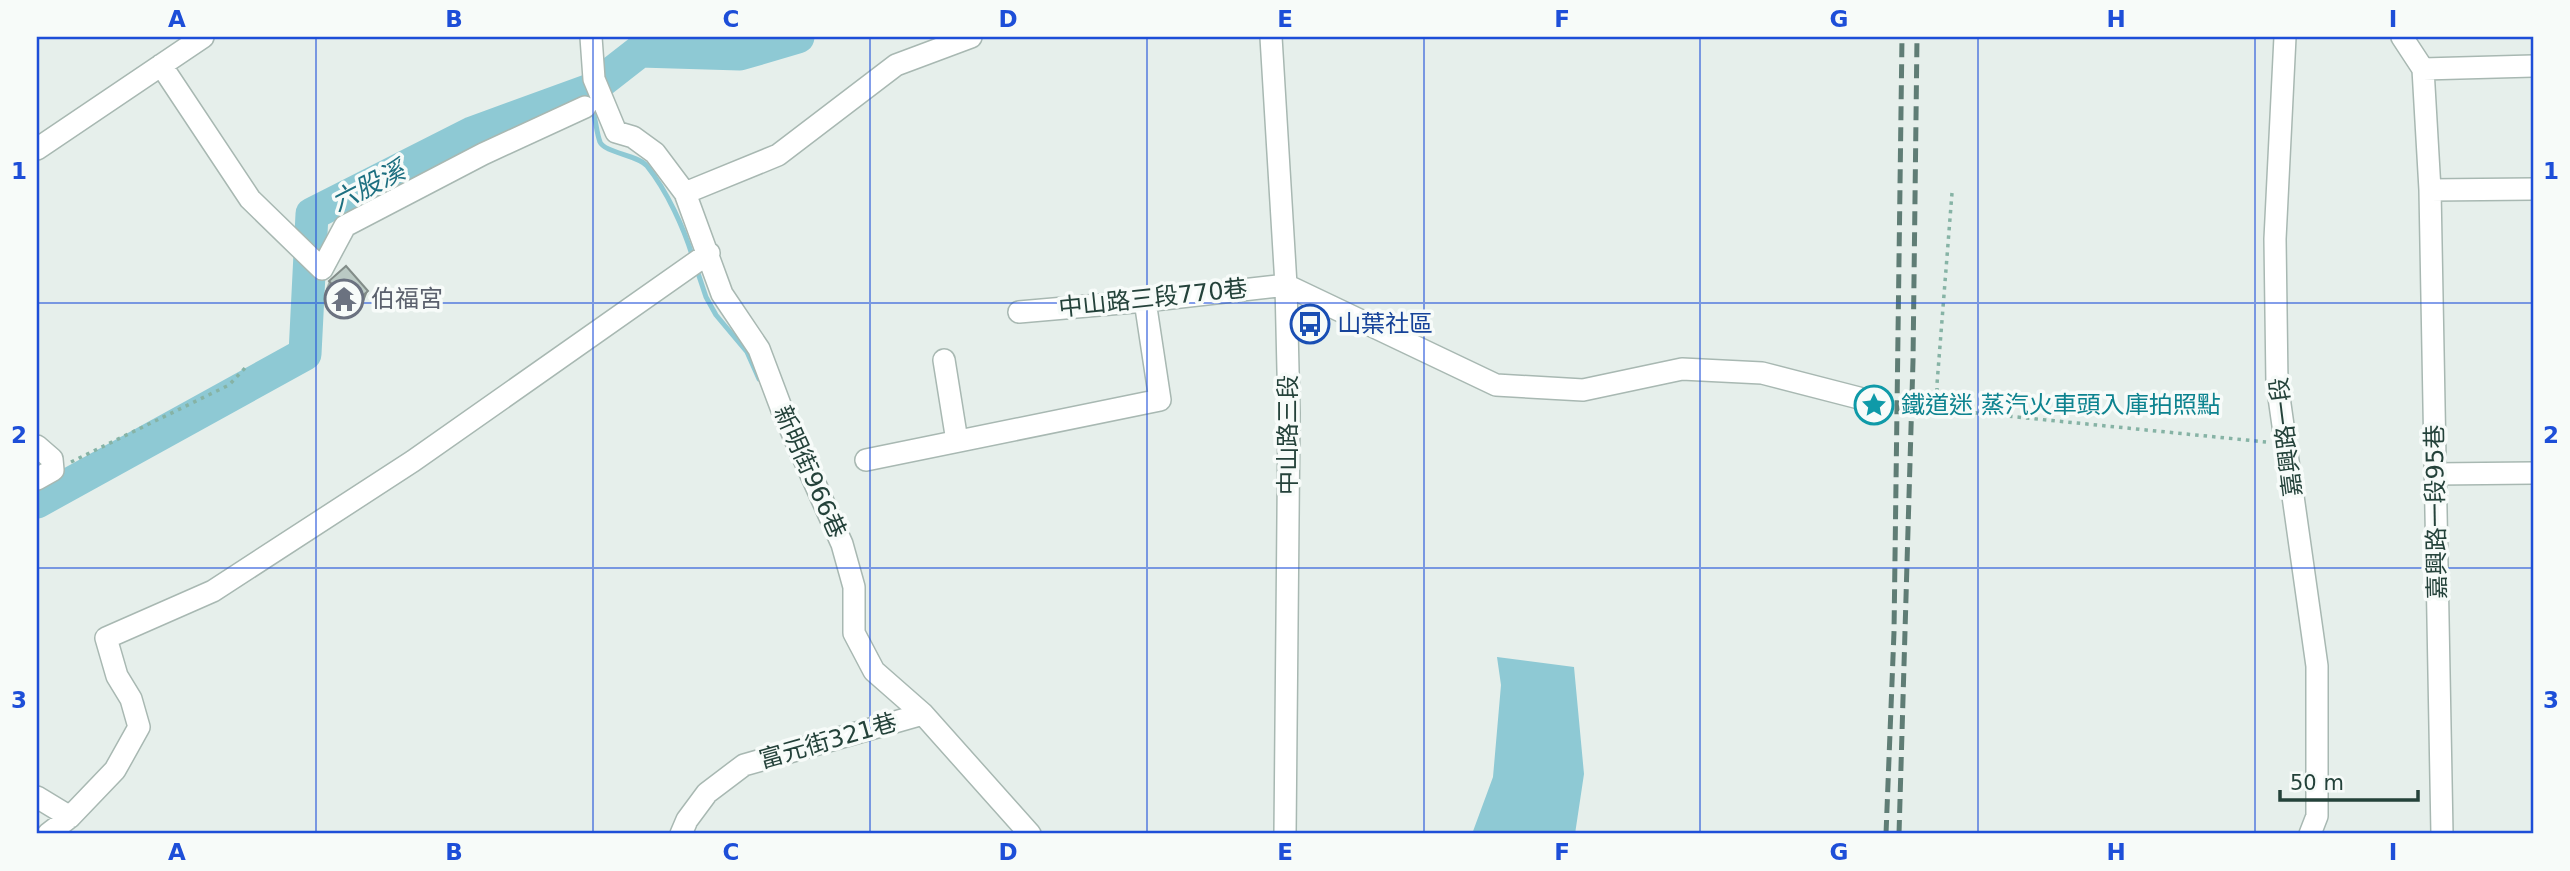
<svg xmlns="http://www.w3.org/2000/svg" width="2570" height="871" font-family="'DejaVu Sans','Noto Sans TC',sans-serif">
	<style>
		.water { fill: #8ec9d4 }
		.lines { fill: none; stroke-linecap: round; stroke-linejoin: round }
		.stream { stroke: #8ec9d4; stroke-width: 5 }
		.river { stroke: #8ec9d4; stroke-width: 33 }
		.minor-casing { stroke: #a8b8b2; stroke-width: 24 }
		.path { stroke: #86b3a5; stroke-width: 3.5; stroke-dasharray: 3.5 5; stroke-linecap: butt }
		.minor { stroke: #fff; stroke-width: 21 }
		.rail { stroke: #5f7d75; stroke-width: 5; stroke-dasharray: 14 7; stroke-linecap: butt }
		.wall { fill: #a1aea9 }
		.shaded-wall { fill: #838d89 }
		.building { fill: #bbcac4; stroke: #838d89; stroke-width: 2 }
		.grid { fill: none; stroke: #1d4ed8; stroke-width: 2; stroke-opacity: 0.55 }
		.labels { text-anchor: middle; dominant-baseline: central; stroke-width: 7; stroke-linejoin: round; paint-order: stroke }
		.street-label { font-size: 24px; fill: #24423a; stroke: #f7fbf9 }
		.worship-label { font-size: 24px; fill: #5b616d; stroke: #f7fbf9; text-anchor: start }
		.transit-label { font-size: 24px; fill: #164399; stroke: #f7fbf9; text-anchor: start }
		.culture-label { font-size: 24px; fill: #0d838f; stroke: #f7fbf9; text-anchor: start }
		.water-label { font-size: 26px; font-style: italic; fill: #1c6f80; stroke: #f7fbf9 }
		.neatline { fill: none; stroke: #1d4ed8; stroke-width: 2.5 }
		.grid-label { font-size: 23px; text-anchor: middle; font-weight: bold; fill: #1d4ed8 }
	</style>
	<rect width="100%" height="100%" fill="#e6efeb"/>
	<!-- water -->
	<path class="water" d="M1497 657 1574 667 1584 774 1575 834H1472L1493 777 1501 685Z"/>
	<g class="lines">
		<!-- stream -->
		<path class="stream" d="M594 115C596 123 597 134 600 142 605 153 638 155 647 166 667 191 684 228 693 258
			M696 267 706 297 716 315 747 352 759 379"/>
		<!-- river -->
		<path class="river" d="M37 502 305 354 312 214 472 133 590 90 640 51 740 54 798 37"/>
		<defs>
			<path id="minor" d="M591 37 594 79 616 132 633 137 655 153 685 193 722 294 759 349 782 410 842 544 854 587V633L874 671 923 714 1030 834
				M1271 37 1286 285 1289 413 1285 834
				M2285 37 2275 239 2277 383 2317 666V816L2310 834
				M2402 37 2423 69 2430 190 2442 834
				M161 65 250 199 322 269 345 226 483 154 585 107
				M2423 69 2533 66
				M37 149 203 37
				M2430 190 2533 189
				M685 193 778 155 896 65 971 37
				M1019 312 1145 301 1286 285 1496 385 1583 390 1682 369 1762 373 1859 398
				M944 360 957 441
				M37 446 52 459 53 470 37 479
				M866 460 1160 400 1145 301
				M2435 474 2533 473
				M37 797 70 817
				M48 834 70 817 115 770 139 727 131 699 117 676 106 638 213 591 413 461 709 253
				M681 834 687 820 707 793 744 765 923 714"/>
		</defs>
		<!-- minor casing -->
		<use href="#minor" class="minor-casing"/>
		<!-- path -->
		<path class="path" d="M1952 193 1937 384V409L2266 442
			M71 462 229 385 246 367"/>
		<!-- minor -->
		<use href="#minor" class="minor"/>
		<!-- rail -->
		<path class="rail" d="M1886 834 1894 632 1902 37
			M1899 834 1913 361 1917 37"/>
	</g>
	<!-- wall -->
	<path class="wall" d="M329 281 363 304 346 319 324 294Z"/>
	<!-- shaded-wall -->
	<path class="shaded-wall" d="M368 291 363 304 346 319 351 306Z"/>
	<!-- building -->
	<path class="building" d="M346 266 368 291 351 306 329 281Z"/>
	<!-- grid -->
	<path class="grid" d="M316 37V834M593 37V834M870 37V834M1147 37V834M1424 37V834M1700 37V834M1978 37V834M2255 37V834M37 303H2533M37 568H2533"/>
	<!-- icons -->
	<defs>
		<symbol id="temple-ring" viewBox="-11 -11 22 22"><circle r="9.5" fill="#f7fbf9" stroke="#6b7280" stroke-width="1.5"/><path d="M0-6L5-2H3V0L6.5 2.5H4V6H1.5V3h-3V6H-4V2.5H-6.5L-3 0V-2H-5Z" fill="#6b7280"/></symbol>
		<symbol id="bus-ring" viewBox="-11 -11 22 22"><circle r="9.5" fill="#f7fbf9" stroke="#1a4fb4" stroke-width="1.5"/><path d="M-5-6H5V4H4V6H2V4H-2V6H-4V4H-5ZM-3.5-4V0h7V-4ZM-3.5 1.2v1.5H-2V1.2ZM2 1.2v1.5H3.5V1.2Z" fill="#1a4fb4"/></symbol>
		<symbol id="sight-ring" viewBox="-11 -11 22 22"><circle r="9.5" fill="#f7fbf9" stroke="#0f9aa8" stroke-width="1.5"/><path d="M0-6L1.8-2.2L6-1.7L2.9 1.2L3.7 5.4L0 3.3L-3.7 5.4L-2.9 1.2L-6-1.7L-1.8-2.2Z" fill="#0f9aa8"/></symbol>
	</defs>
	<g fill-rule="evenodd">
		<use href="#temple-ring" x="322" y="277" width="44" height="44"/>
		<use href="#bus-ring" x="1288" y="302" width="44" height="44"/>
		<use href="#sight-ring" x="1852" y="383" width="44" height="44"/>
	</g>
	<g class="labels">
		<!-- street labels -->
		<g class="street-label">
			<text transform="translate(1153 298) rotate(-6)">中山路三段770巷</text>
			<text transform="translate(1288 435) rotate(-90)">中山路三段</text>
			<text transform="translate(2286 437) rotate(-97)">嘉興路一段</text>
			<text transform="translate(810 472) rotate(66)">新明街966巷</text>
			<text transform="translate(2436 512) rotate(-91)">嘉興路一段95巷</text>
			<text transform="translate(828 741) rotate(-16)">富元街321巷</text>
		</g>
		<!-- worship labels -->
		<g class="worship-label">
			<text x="371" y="299">伯福宮</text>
		</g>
		<!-- transit labels -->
		<g class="transit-label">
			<text x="1337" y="324">山葉社區</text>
		</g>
		<!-- culture labels -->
		<g class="culture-label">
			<text x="1901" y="405">鐵道迷 蒸汽火車頭入庫拍照點</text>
		</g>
		<!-- water labels -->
		<g class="water-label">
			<text transform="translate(368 186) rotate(-27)">六股溪</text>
		</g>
	</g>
	<!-- border -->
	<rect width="2570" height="871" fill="none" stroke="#f7fbf9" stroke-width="77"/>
	<!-- scale -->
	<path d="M2280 790v10h138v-10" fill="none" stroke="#24423a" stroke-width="3.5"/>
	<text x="2290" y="790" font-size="21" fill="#24423a" stroke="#f7fbf9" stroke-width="5" paint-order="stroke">50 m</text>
	<rect x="38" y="38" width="2494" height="794" class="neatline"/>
	<g class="grid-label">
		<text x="177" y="27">A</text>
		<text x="454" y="27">B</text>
		<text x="731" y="27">C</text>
		<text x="1008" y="27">D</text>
		<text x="1285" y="27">E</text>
		<text x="1562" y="27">F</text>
		<text x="1839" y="27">G</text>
		<text x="2116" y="27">H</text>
		<text x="2393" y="27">I</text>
		<text x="19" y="179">1</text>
		<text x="2551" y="179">1</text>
		<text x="19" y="443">2</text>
		<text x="2551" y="443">2</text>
		<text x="19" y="708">3</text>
		<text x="2551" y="708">3</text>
		<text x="177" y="860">A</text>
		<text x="454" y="860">B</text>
		<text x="731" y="860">C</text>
		<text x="1008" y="860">D</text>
		<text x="1285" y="860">E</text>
		<text x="1562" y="860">F</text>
		<text x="1839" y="860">G</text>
		<text x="2116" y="860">H</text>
		<text x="2393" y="860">I</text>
	</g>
</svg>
